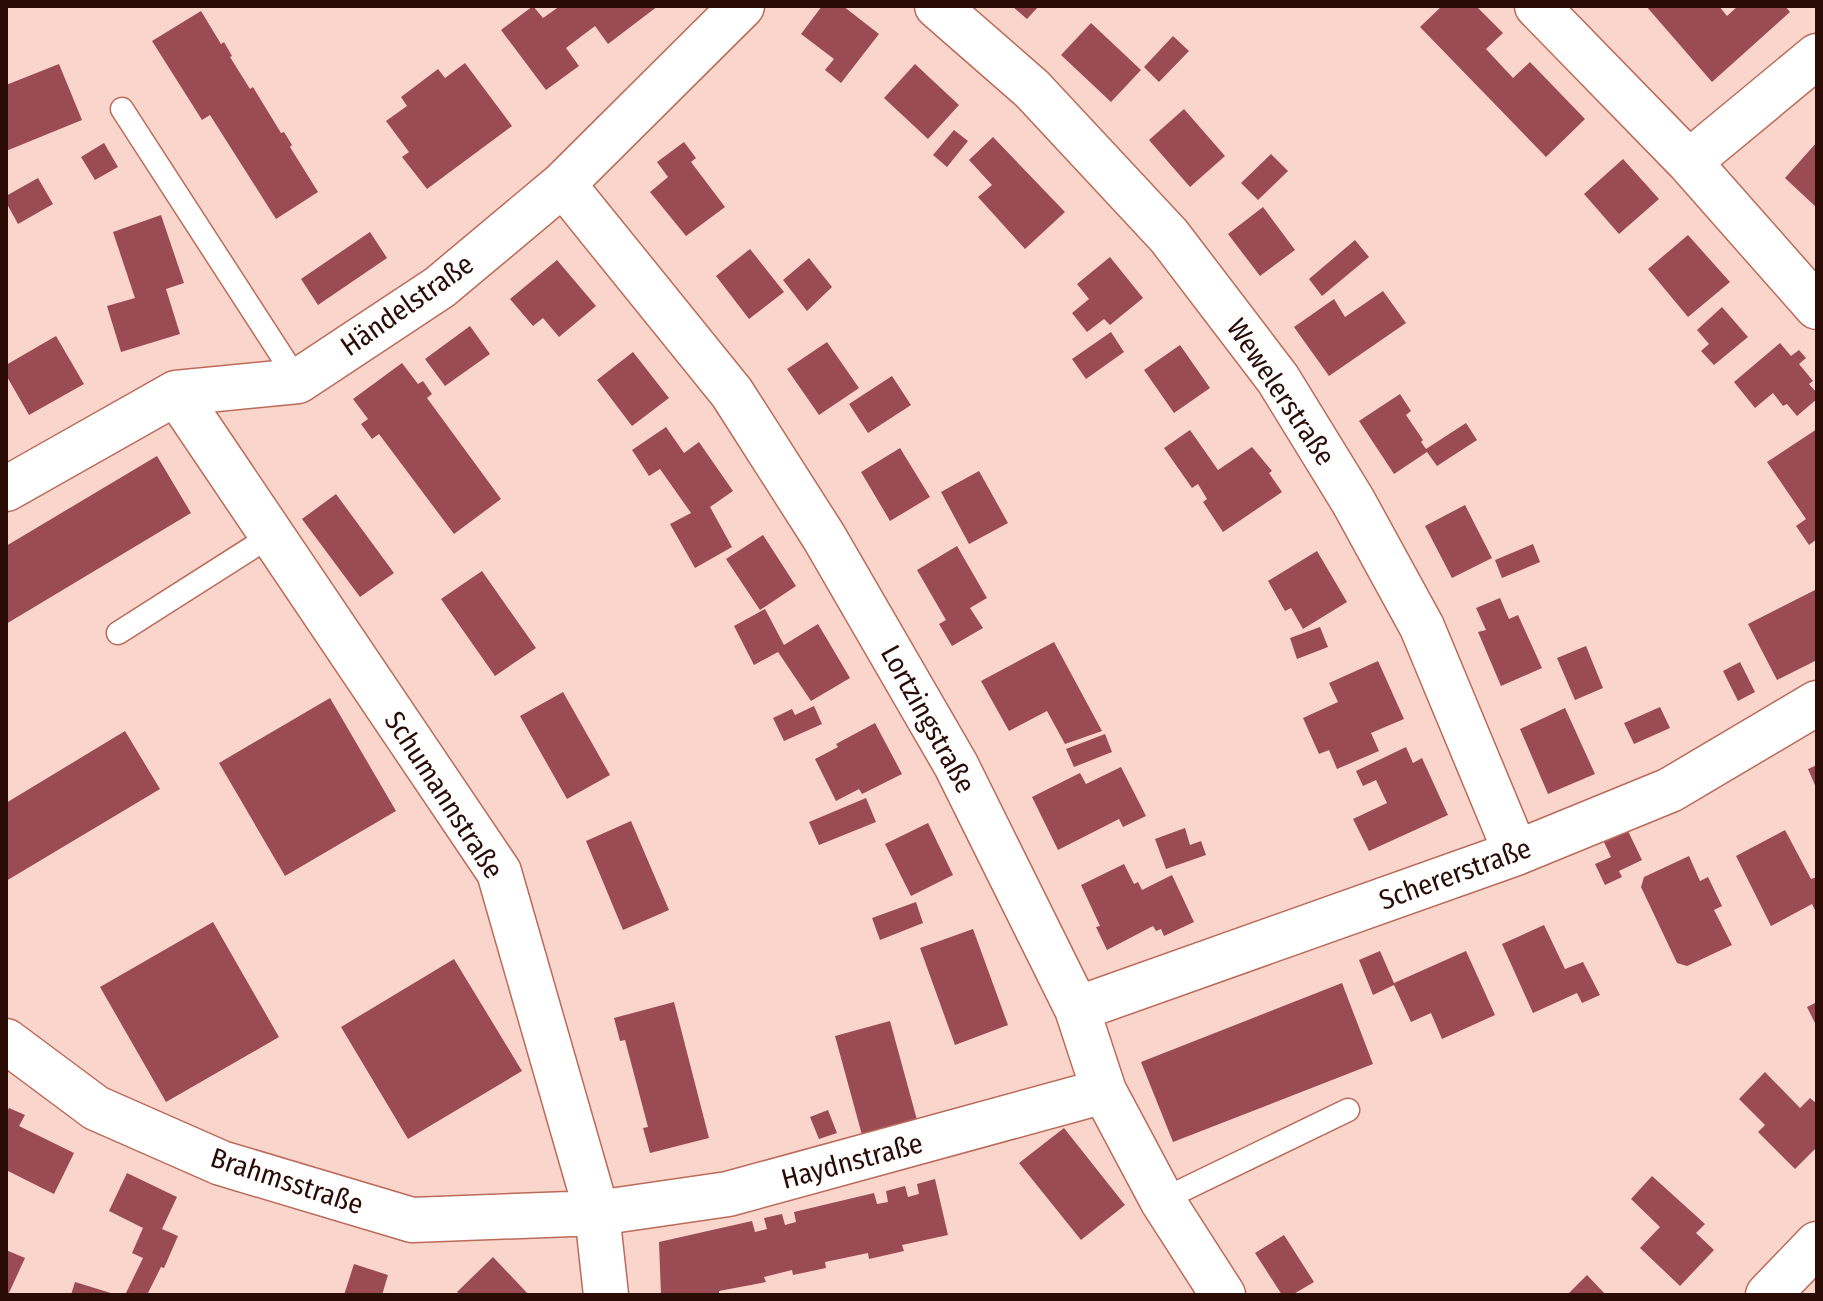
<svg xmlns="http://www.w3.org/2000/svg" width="1823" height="1301" font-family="'Fira Sans Condensed',sans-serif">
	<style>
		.building { fill: #9b4b54 }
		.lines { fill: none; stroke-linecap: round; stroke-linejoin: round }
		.service-casing { stroke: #bb6b58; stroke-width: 25 }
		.minor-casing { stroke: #bb6b58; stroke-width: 47 }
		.service { stroke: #fff; stroke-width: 22 }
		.minor { stroke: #fff; stroke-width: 44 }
		.labels { text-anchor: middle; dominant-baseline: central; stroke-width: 8; stroke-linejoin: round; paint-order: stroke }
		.street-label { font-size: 28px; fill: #2a0b05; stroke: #fff }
	</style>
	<rect width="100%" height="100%" fill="#f9d5cb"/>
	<!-- building -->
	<path class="building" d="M533 6 543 18 560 6H658L608 44 595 26 566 48 579 66 546 90 501 30Z
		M822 6H843L879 34 841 83 825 70 834 59 801 34Z
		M1012 6H1039L1027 19Z
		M1442 6H1476L1503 33 1486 49 1513 78 1530 62 1585 119 1546 157 1420 27Z
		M1646 6H1719L1727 16 1738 6H1785L1790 12 1712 82Z
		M201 11 221 44 224 42 232 56 230 57 250 89 253 87 281 133 284 132 292 145 290 147 318 192 276 219 210 115 202 120 152 41Z
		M1091 23 1141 70 1111 102 1061 55Z
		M1173 36 1189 51 1159 82 1144 67Z
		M465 63 512 126 427 189 402 157 409 152 386 121 407 106 401 97 438 69 445 78Z
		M59 64 82 120 6 151V85Z
		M915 64 959 105 928 139 884 98Z
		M1184 109 1225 156 1190 187 1149 140Z
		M954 130 968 141 947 167 933 155Z
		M993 137 1065 212 1025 249 978 197 992 185 969 160Z
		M684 142 696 158 691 162 725 207 686 236 650 192 668 177 657 162Z
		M1817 142V208L1785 178Z
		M104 143 118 167 95 180 81 157Z
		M1271 154 1288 171 1258 200 1241 183Z
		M1623 159 1659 199 1619 234 1584 194Z
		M38 178 53 204 18 224 6 202V196Z
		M1263 207 1295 250 1260 276 1228 234Z
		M161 215 184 283 166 289 180 334 121 352 107 306 135 298 113 232Z
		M370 232 387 258 318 305 301 279Z
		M1688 235 1730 282 1688 317 1648 269Z
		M1355 240 1369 257 1322 296 1309 279Z
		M750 249 784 292 749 319 716 276Z
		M1110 257 1143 298 1110 325 1104 319 1087 332 1072 313 1089 299 1077 284Z
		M809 258 832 287 807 311 783 280Z
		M557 260 596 306 559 337 543 318 533 326 510 299Z
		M1383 291 1406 323 1329 376 1294 327 1334 299 1345 317Z
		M1722 307 1748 337 1714 365 1701 351 1709 344 1697 330Z
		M470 326 490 354 445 386 425 359Z
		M1111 332 1124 352 1086 379 1072 359Z
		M56 336 84 384 29 415 6 375V365Z
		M827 342 859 388 819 415 787 369Z
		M1780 343 1791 356 1799 350 1806 358 1799 364 1813 381 1809 384 1817 393V399L1797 416 1787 404 1783 406 1773 393 1755 408 1734 382Z
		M1180 345 1210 388 1174 413 1144 370Z
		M633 352 669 398 632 426 597 380Z
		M402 363 418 384 423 381 432 394 427 398 501 499 454 534 379 434 372 439 361 424 368 419 353 399Z
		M892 376 911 405 868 433 849 404Z
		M1400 394 1411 411 1406 415 1423 440 1421 442 1426 449 1466 423 1477 440 1437 466 1427 452 1394 474 1359 421Z
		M666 427 684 453 699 442 733 491 710 507 732 547 695 568 670 524 691 513 660 469 649 476 632 450Z
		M1817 429V539L1809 545 1796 526 1806 519 1767 462Z
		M1190 430 1218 470 1252 447 1272 471 1269 473 1282 492 1223 532 1203 502 1207 499 1198 484 1192 488 1164 448Z
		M900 448 930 497 890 521 861 472Z
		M157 456 191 513 6 624V546Z
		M979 471 1008 523 969 544 941 492Z
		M336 494 394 573 360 597 302 519Z
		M1465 505 1492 558 1452 578 1425 526Z
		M763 535 796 586 760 610 726 559Z
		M1533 544 1540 562 1502 578 1495 560Z
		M957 546 987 598 970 608 983 628 952 646 939 624 946 620 917 570Z
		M1317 551 1347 602 1303 629 1291 608 1285 611 1268 581Z
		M482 571 536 648 495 676 441 599Z
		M1817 589V660L1777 680 1748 624Z
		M1500 598 1509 619 1518 615 1542 668 1501 686 1478 632 1486 630 1476 608Z
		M765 609 784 645 818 624 850 678 811 701 778 652 754 665 734 626Z
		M1320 627 1328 647 1297 659 1290 638Z
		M1054 642 1102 731 1065 744 1047 711 1009 731 981 681Z
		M1586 646 1603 688 1575 700 1557 658Z
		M1378 661 1404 719 1371 733 1379 751 1337 769 1329 750 1319 754 1303 718 1338 702 1329 683Z
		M1740 662 1755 692 1738 701 1723 671Z
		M563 692 610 775 567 799 520 716Z
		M330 698 396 811 285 876 219 763Z
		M814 706 822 724 784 741 773 718 792 709 795 715Z
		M1660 707 1670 728 1634 744 1624 723Z
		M1565 708 1595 774 1548 794 1520 729Z
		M875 723 902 774 862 794 859 789 836 801 815 759 838 747 836 744Z
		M125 731 160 789 6 881V803Z
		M1105 734 1112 752 1074 767 1066 749Z
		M1406 747 1413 763 1422 758 1448 815 1369 851 1353 819 1387 803 1376 780 1363 786 1356 771Z
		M1817 765V790L1808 769Z
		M1121 767 1146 816 1123 827 1119 819 1058 850 1032 797 1080 773 1086 784Z
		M866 798 876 822 819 845 809 822Z
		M631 821 669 910 623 930 586 841Z
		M928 823 953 875 911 896 885 844Z
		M1185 828 1190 845 1201 841 1206 855 1166 869 1155 839Z
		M1785 830 1811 879 1817 877V914L1812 904 1771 926 1736 856Z
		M1628 831 1642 860 1619 871 1622 877 1605 885 1595 864 1611 857 1604 842Z
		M1689 856 1700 881 1708 877 1722 906 1714 910 1732 945 1687 966 1677 963 1641 887 1644 877Z
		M1124 864 1134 884 1138 882 1142 890 1172 875 1194 922 1164 936 1161 929 1156 931 1153 926 1107 950 1096 927 1100 926 1081 885Z
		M916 902 923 923 880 940 872 918Z
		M213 922 279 1037 166 1102 100 987Z
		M1544 925 1565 969 1583 962 1600 995 1582 1003 1577 993 1533 1013 1502 944Z
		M973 929 1008 1025 955 1045 920 948Z
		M1380 951 1394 983 1466 951 1495 1015 1442 1039 1431 1013 1411 1022 1394 985 1373 995 1359 960Z
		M454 959 522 1071 408 1139 341 1027Z
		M1342 983 1373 1064 1173 1142 1141 1062Z
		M674 1002 709 1138 650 1153 643 1128 648 1127 625 1040 620 1041 614 1018Z
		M1817 1002V1027L1807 1007Z
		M890 1021 917 1120 862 1135 835 1036Z
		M1765 1072 1800 1108 1810 1098 1817 1104V1147L1795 1169 1758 1132 1765 1125 1739 1099Z
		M9 1108 25 1115 19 1126 74 1153 54 1194 6 1170V1113Z
		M828 1110 837 1133 819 1139 810 1117Z
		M1064 1128 1125 1205 1081 1240 1019 1163Z
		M127 1173 177 1197 162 1229 178 1236 164 1268 161 1267 147 1295H125L143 1258 132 1253 143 1228 109 1211Z
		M1652 1176 1705 1224 1696 1233 1714 1250 1680 1286 1640 1248 1660 1227 1631 1199Z
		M935 1179 948 1235 902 1245 904 1251 869 1259 868 1253 825 1262 826 1268 793 1275 792 1270 764 1277 766 1282 719 1291V1295H661L659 1242 752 1221 755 1232 767 1229 764 1218 782 1214 785 1225 796 1222 794 1212 874 1193 877 1204 888 1202 886 1191 905 1186 908 1197 919 1194 917 1184Z
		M1284 1235 1314 1282 1292 1295H1282L1255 1253Z
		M6 1250 25 1258 8 1295H6Z
		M493 1257 529 1295H460L457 1292Z
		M354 1264 388 1275 382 1295H344Z
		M1587 1275 1606 1295H1567Z
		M75 1282 114 1294V1295H71Z"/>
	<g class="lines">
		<defs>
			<path id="service" d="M122 109 298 381
				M118 633 272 535
				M1162 1200 1348 1110"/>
			<path id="minor" d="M937 6 1032 89 1169 236 1278 379 1353 501 1422 627 1516 853
				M1537 6 1689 162 1817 307
				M1689 162 1817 56
				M563 184 732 393 824 537 956 765 1077 1009 1104 1091 1162 1200 1223 1295
				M176 393 499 872 597 1213 606 1295
				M6 489 176 393 298 381 440 287 563 184 742 6
				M1077 1009 1516 853 1670 790 1817 703
				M6 1041 96 1108 221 1163 412 1220 597 1213 728 1194 1104 1091
				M1768 1295 1817 1244"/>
		</defs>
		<!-- service casing -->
		<use href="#service" class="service-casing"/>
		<!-- minor casing -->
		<use href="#minor" class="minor-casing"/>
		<!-- service -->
		<use href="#service" class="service"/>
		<!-- minor -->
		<use href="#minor" class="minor"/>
	</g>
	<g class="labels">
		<!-- street labels -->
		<g class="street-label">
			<text transform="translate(407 305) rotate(-35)">Händelstraße</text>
			<text transform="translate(1281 392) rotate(56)">Wewelerstraße</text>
			<text transform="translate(928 719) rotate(61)">Lortzingstraße</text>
			<text transform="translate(444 795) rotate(57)">Schumannstraße</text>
			<text transform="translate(1455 874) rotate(-20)">Schererstraße</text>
			<text transform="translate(852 1161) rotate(-15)">Haydnstraße</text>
			<text transform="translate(287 1181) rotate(18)">Brahmsstraße</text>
		</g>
	</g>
	<!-- border -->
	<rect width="1823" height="1301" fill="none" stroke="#2a0b05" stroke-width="16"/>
</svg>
